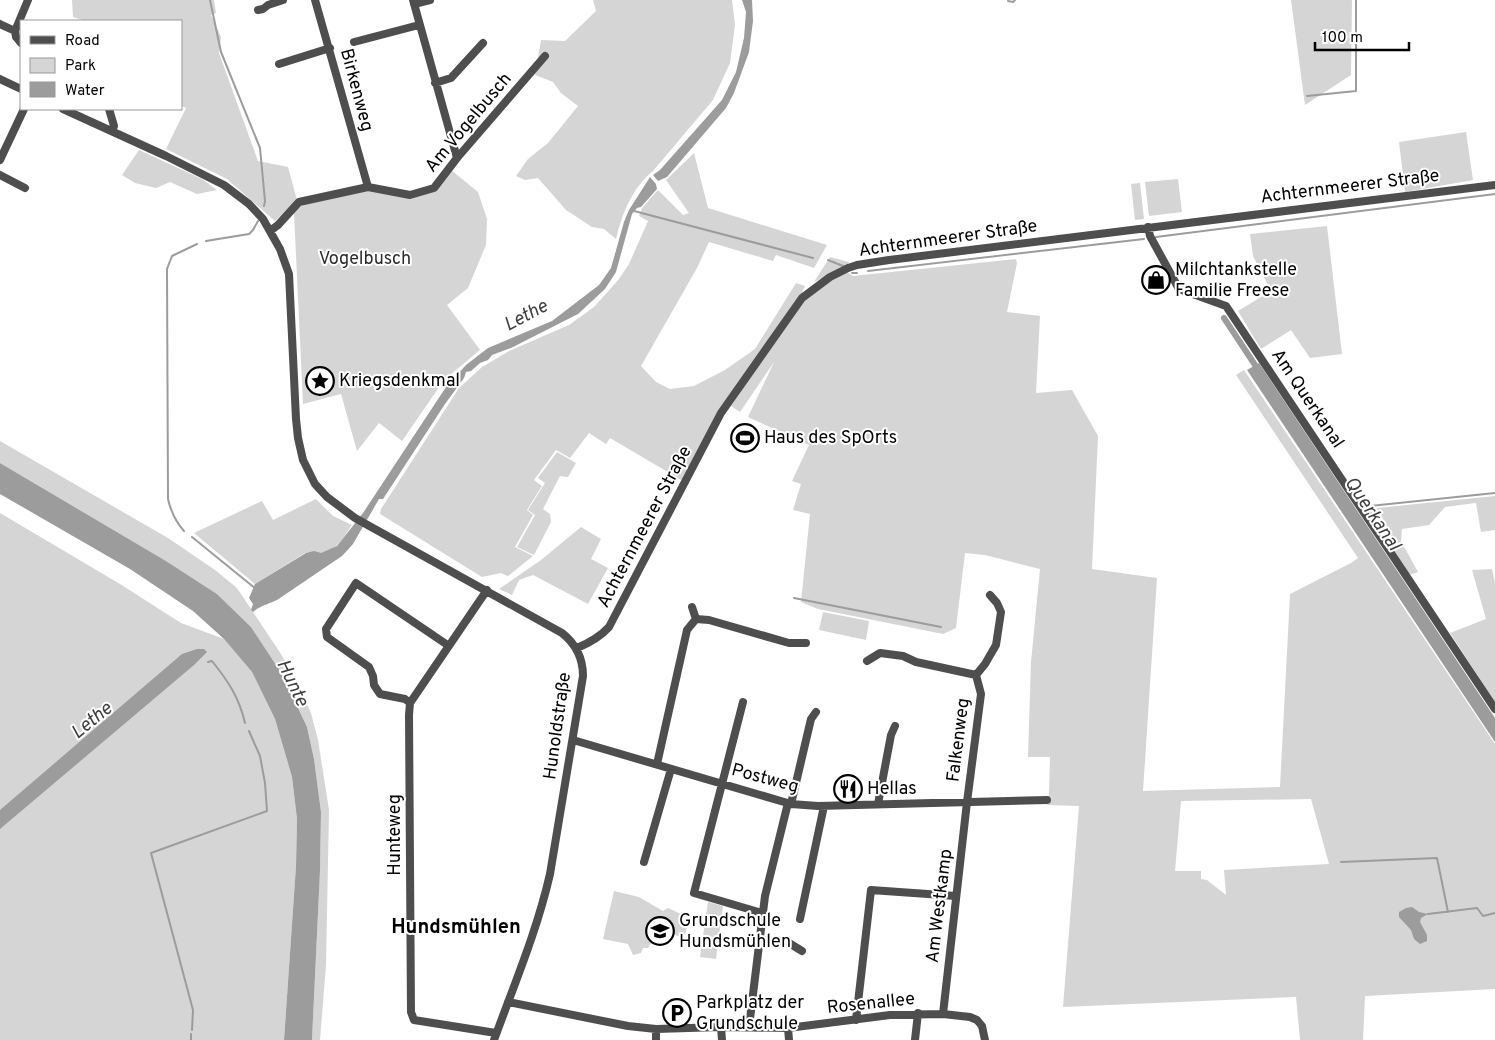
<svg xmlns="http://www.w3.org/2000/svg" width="1495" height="1040" font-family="Overpass,sans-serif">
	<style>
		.green { fill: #d5d5d5; fill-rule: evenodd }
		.water { fill: #9c9c9c }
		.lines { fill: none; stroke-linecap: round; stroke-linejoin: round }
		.stream { stroke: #9c9c9c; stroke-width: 2 }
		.canal { stroke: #9c9c9c; stroke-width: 6 }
		.minor { stroke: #4e4e4e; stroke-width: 8 }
		.labels { text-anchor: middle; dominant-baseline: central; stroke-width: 4; stroke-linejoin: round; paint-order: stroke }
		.street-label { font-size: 18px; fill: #000; stroke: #fff }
		.park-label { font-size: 18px; fill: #2c2c2c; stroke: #fff }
		.poi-label { font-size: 18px; fill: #000; stroke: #fff; text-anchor: start }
		.water-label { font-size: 19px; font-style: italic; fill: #3d3d3d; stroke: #fff }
		.quarter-label { font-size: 20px; font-weight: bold; fill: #000; stroke: #fff }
	</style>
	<rect width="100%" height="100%" fill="#fff"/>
	<!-- green -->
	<path class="green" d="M72 0H214L216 13 211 15 221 37 219 53 258 161 288 167 297 200 275 221 227 179 166 149 186 108 181 106V21H86L73 17Z
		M593 0H732L735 25 730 63 713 100 653 171C632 188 622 214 616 239L604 229 592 227 566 210 538 178 525 180 516 176 528 159 548 143 578 106 561 93 553 82 535 75 541 40 565 41 596 11Z
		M1291 0H1352L1351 75 1305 105Z
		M1466 132 1473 180 1405 192 1399 142Z
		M139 150 202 179 217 190 197 194 170 182 156 188 135 183 122 175Z
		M694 153 708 208 827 245 814 268 776 255 773 261 709 242 697 268 641 366 656 382 670 389 694 386 725 370 755 349 796 283 805 286 801 295 719 411 683 481 610 438 606 444 589 433 570 458 556 450 534 480 542 486 527 510 533 515 515 547 533 556 508 576 501 573 482 577 380 514 381 509 459 388 482 367 509 351 569 325 594 307 619 279 629 264 648 221 639 216 642 208 658 190 683 215 689 213 666 180Z
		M451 170 478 192 487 219 486 245 468 288 447 305 480 350 444 380 402 441 379 423 357 451 341 394 303 404 294 213 301 204 365 188 410 197 434 191Z
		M1178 179 1182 212 1149 216 1145 182Z
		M1140 183 1144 219 1135 220 1131 184Z
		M1327 226 1342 354 1310 358 1291 330 1261 349 1238 311 1271 291 1253 256 1250 234Z
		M830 257 849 262 847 266 814 282Z
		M1016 259 1017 263 1007 312 1040 316 1036 393 1072 390 1098 436 1092 569 1157 578 1143 791 1280 787 1290 594 1351 563 1358 558 1236 375 1244 370 1495 744V989L1365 996 1363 1040H1300L1296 997 1063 1007 1079 806 1047 805 1049 795 1050 757H1028L1031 662 1040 569 985 555 965 553 956 628 943 634 818 609 801 602 810 514 793 510 801 484 792 481 809 445 748 417 774 362 740 412 731 406 805 299 831 280 847 272 853 276ZM1311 799 1329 864 1224 870 1226 895 1207 880 1201 879V871H1175L1181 801Z
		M0 441 168 538 215 570 237 588 281 654 298 684 311 713 318 740 329 810 326 965 320 1040H312L320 871 321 812 314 759 307 727 282 674 251 627 217 594 166 561 0 463Z
		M557 452 576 463 568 477 560 476 543 509 550 514 551 522 534 555 517 547 535 515 528 510 545 483 538 478Z
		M1495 496V530L1481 532 1476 503 1445 507 1429 525 1402 529 1401 541 1418 572 1409 575 1367 509Z
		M316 499 333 516 352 525C344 536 337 551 322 553 316 554 312 552 305 553L255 584 194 533 262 501 273 520Z
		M0 513 120 584 181 623 224 639 252 672 275 719 292 777 297 819 296 866 284 1040H0Z
		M581 527 601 539 591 559 608 568 588 604 533 575 519 580 512 595 499 589 541 560Z
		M1492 569 1495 583V702L1450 633 1486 619 1472 570Z
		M823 612 869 621 866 640 819 630Z
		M614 891 639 897 663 911 668 908 681 914 688 924 685 935 677 936 671 932 655 936 648 948H643L641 953 633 955 628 944 603 939Z
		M708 902 723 906 716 959 700 957Z"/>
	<!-- water -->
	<path class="water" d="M742 0H752L753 21 749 52 734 93 726 108 667 177 658 181 653 175 660 170 722 100 736 72 744 38 746 12Z
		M650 177 656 184 657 189 641 207 637 208 632 214 616 272 605 289 578 314 511 348 492 355 488 360 480 363 471 371 466 372 464 378 445 404 383 499H379L353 544 342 556 277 600C269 604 259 606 253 612L251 610 253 604 249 598 255 584 306 553 314 551 321 553 337 546 363 513 446 387 466 365 488 348 552 321 599 285 611 268 624 222 629 210Z
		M1259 363 1495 718V742L1247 370Z
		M0 463 166 561 217 594 251 627 282 674 307 727 314 759 321 812 320 871 312 1040H284L296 866 297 819 292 777 275 719 252 672 224 639 193 611 130 569 0 494Z
		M197 649H204L207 652 194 665 0 829V810L182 654Z
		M1412 907 1419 912 1428 914 1421 918 1420 922 1427 935V941L1420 944 1414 939 1411 930 1399 917V912L1406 908Z"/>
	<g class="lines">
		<!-- stream -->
		<path class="stream" d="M210 0 221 52 260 148 265 201 264 206
			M1008 1 1013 2 1015 0
			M1307 96 1356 91V0
			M634 211 813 258
			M1156 237 1495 194
			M206 241 249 234 253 230 258 221
			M828 260 843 266
			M868 271 1144 239
			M852 273H857
			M1370 506 1495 493
			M184 531C175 521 171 512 168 499L167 269 172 256 197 244
			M192 537 256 589
			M794 598 941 627
			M208 662 212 661C228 681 239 697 245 723
			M1341 862 1437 858 1448 912
			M1428 914 1477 908 1483 916 1495 913
			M192 1030 193 1010 151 853 267 811 265 783 260 756 249 731
			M191 1040V1034"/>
		<!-- canal -->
		<path class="canal" d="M1224 318 1259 371"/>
		<!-- minor -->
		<path class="minor" d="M315 0 368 187
			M413 0 457 158
			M414 4 430 0
			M258 10 263 9 268 5 283 0
			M0 24 15 31 28 0
			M15 31 16 37 21 43
			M354 42 419 25
			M279 64 330 48
			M0 79 21 89
			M435 83 451 78 483 43
			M63 109 166 156 224 185 249 204 263 219 280 249 289 274 296 419 298 438 303 460 315 484 327 497 355 518 562 633C576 644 583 658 583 676L550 874C537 931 514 985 494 1040
			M109 109 114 126 112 131
			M0 160 24 109
			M0 175 25 188
			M1148 227 1150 236 1179 289 1226 306 1495 709
			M270 231 278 225 299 202 368 187 410 195 434 188 457 158 545 56
			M487 590 410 703 409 715 411 1012 414 1020 496 1033
			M692 607 696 619
			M577 648C589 643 600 637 609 627L721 413 802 298 830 277 848 268 857 265 889 260 1495 185
			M867 661 880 653 903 656 916 662 976 675 981 694 967 802 943 1014
			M976 675 985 664 996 645 1001 612 997 603 990 595
			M743 702 694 893 762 913
			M410 703 405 699 380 694 374 685 373 676 369 667 327 637 326 629 356 583 449 646
			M573 740 791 804 818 806 1047 800
			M657 764 687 630 696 619 709 620 789 643H806
			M791 804 811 719 816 712
			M878 804 891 735 895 726
			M644 862 671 769
			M800 919 824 806
			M759 940 789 943 802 951
			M508 1002 628 1026 656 1029 721 1027 788 1028 890 1015 943 1014 970 1017 977 1020 982 1026 985 1040
			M856 1020 871 890 956 896
			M721 1027 722 1040
			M749 1027 765 896 788 803
			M788 1028 789 1040
			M656 1029V1040
			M915 1040 918 1013"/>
	</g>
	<!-- icons -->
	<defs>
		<symbol id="shop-ring" viewBox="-11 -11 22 22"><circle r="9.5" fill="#fff" stroke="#000" stroke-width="1.5"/><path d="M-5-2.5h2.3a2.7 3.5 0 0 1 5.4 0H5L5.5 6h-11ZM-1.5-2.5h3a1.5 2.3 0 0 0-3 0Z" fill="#000"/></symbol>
		<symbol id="sight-ring" viewBox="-11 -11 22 22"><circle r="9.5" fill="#fff" stroke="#000" stroke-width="1.5"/><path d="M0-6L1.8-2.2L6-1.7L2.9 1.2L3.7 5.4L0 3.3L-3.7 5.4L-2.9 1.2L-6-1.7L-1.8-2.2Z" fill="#000"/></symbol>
		<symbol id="stadium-ring" viewBox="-11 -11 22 22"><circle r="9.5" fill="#fff" stroke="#000" stroke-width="1.5"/><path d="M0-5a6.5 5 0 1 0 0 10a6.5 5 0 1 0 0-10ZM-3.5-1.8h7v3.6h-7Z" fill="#000"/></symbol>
		<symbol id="restaurant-ring" viewBox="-11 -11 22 22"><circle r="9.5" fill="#fff" stroke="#000" stroke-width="1.5"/><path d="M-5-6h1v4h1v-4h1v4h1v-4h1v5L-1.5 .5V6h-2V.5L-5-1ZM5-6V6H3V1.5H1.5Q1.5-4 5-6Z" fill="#000"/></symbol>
		<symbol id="school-ring" viewBox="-11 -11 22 22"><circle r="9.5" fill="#fff" stroke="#000" stroke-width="1.5"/><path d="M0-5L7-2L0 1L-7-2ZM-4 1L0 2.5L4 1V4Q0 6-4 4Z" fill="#000"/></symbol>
		<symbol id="parking-ring" viewBox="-11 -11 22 22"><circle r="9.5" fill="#fff" stroke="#000" stroke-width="1.5"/><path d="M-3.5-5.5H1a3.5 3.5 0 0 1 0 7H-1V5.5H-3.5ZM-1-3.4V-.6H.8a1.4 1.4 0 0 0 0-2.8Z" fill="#000"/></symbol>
	</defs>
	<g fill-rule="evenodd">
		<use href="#shop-ring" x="1140" y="264" width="32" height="32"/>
		<use href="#sight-ring" x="304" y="365" width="32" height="32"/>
		<use href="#stadium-ring" x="729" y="422" width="32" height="32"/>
		<use href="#restaurant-ring" x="832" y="773" width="32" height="32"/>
		<use href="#school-ring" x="644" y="915" width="32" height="32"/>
		<use href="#parking-ring" x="661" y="997" width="32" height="32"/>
	</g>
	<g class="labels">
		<!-- street labels -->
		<g class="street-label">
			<text transform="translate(356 90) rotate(75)">Birkenweg</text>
			<text transform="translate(469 123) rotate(-50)">Am Vogelbusch</text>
			<text transform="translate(1350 187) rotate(-7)">Achternmeerer Straße</text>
			<text transform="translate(948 239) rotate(-8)">Achternmeerer Straße</text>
			<text transform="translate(1307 399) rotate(56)">Am Querkanal</text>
			<text transform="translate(645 527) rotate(-62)">Achternmeerer Straße</text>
			<text transform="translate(558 726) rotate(-82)">Hunoldstraße</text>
			<text transform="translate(959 740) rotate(-83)">Falkenweg</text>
			<text transform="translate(765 779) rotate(15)">Postweg</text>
			<text transform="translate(395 835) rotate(-90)">Hunteweg</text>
			<text transform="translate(940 906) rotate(-83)">Am Westkamp</text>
			<text transform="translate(871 1004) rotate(-6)">Rosenallee</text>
		</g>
		<!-- park labels -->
		<g class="park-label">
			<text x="365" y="259">Vogelbusch</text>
		</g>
		<!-- poi labels -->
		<g class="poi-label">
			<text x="1175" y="270">Milchtankstelle<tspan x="1175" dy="21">Familie Freese</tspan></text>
			<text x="339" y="381">Kriegsdenkmal</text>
			<text x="764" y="438">Haus des SpOrts</text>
			<text x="867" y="789">Hellas</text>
			<text x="679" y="921">Grundschule<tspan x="679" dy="21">Hundsmühlen</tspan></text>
			<text x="696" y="1003">Parkplatz der<tspan x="696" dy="21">Grundschule</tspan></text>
		</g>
		<!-- water labels -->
		<g class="water-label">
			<text transform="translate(526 316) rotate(-28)">Lethe</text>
			<text transform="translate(1372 514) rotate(56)">Querkanal</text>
			<text transform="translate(292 683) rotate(64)">Hunte</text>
			<text transform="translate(92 721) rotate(-39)">Lethe</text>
		</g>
		<!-- quarter labels -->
		<g class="quarter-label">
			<text x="456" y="928">Hundsmühlen</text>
		</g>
	</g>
	<!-- legend -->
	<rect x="20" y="20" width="162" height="90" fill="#ffffff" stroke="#999999"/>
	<rect x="30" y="36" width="25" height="8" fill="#4e4e4e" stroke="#999999"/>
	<text x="65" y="45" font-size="15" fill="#000000">Road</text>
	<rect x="30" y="58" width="25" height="15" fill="#d5d5d5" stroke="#999999"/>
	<text x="65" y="70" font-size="15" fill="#000000">Park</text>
	<rect x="30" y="82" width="25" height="15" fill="#9c9c9c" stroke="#999999"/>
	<text x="65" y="95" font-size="15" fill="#000000">Water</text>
	<!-- scale -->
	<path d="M1315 42v8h94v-8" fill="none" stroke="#000000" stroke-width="2.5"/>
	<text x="1322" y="42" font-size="15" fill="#000000" stroke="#ffffff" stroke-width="4" paint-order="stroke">100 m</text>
</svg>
